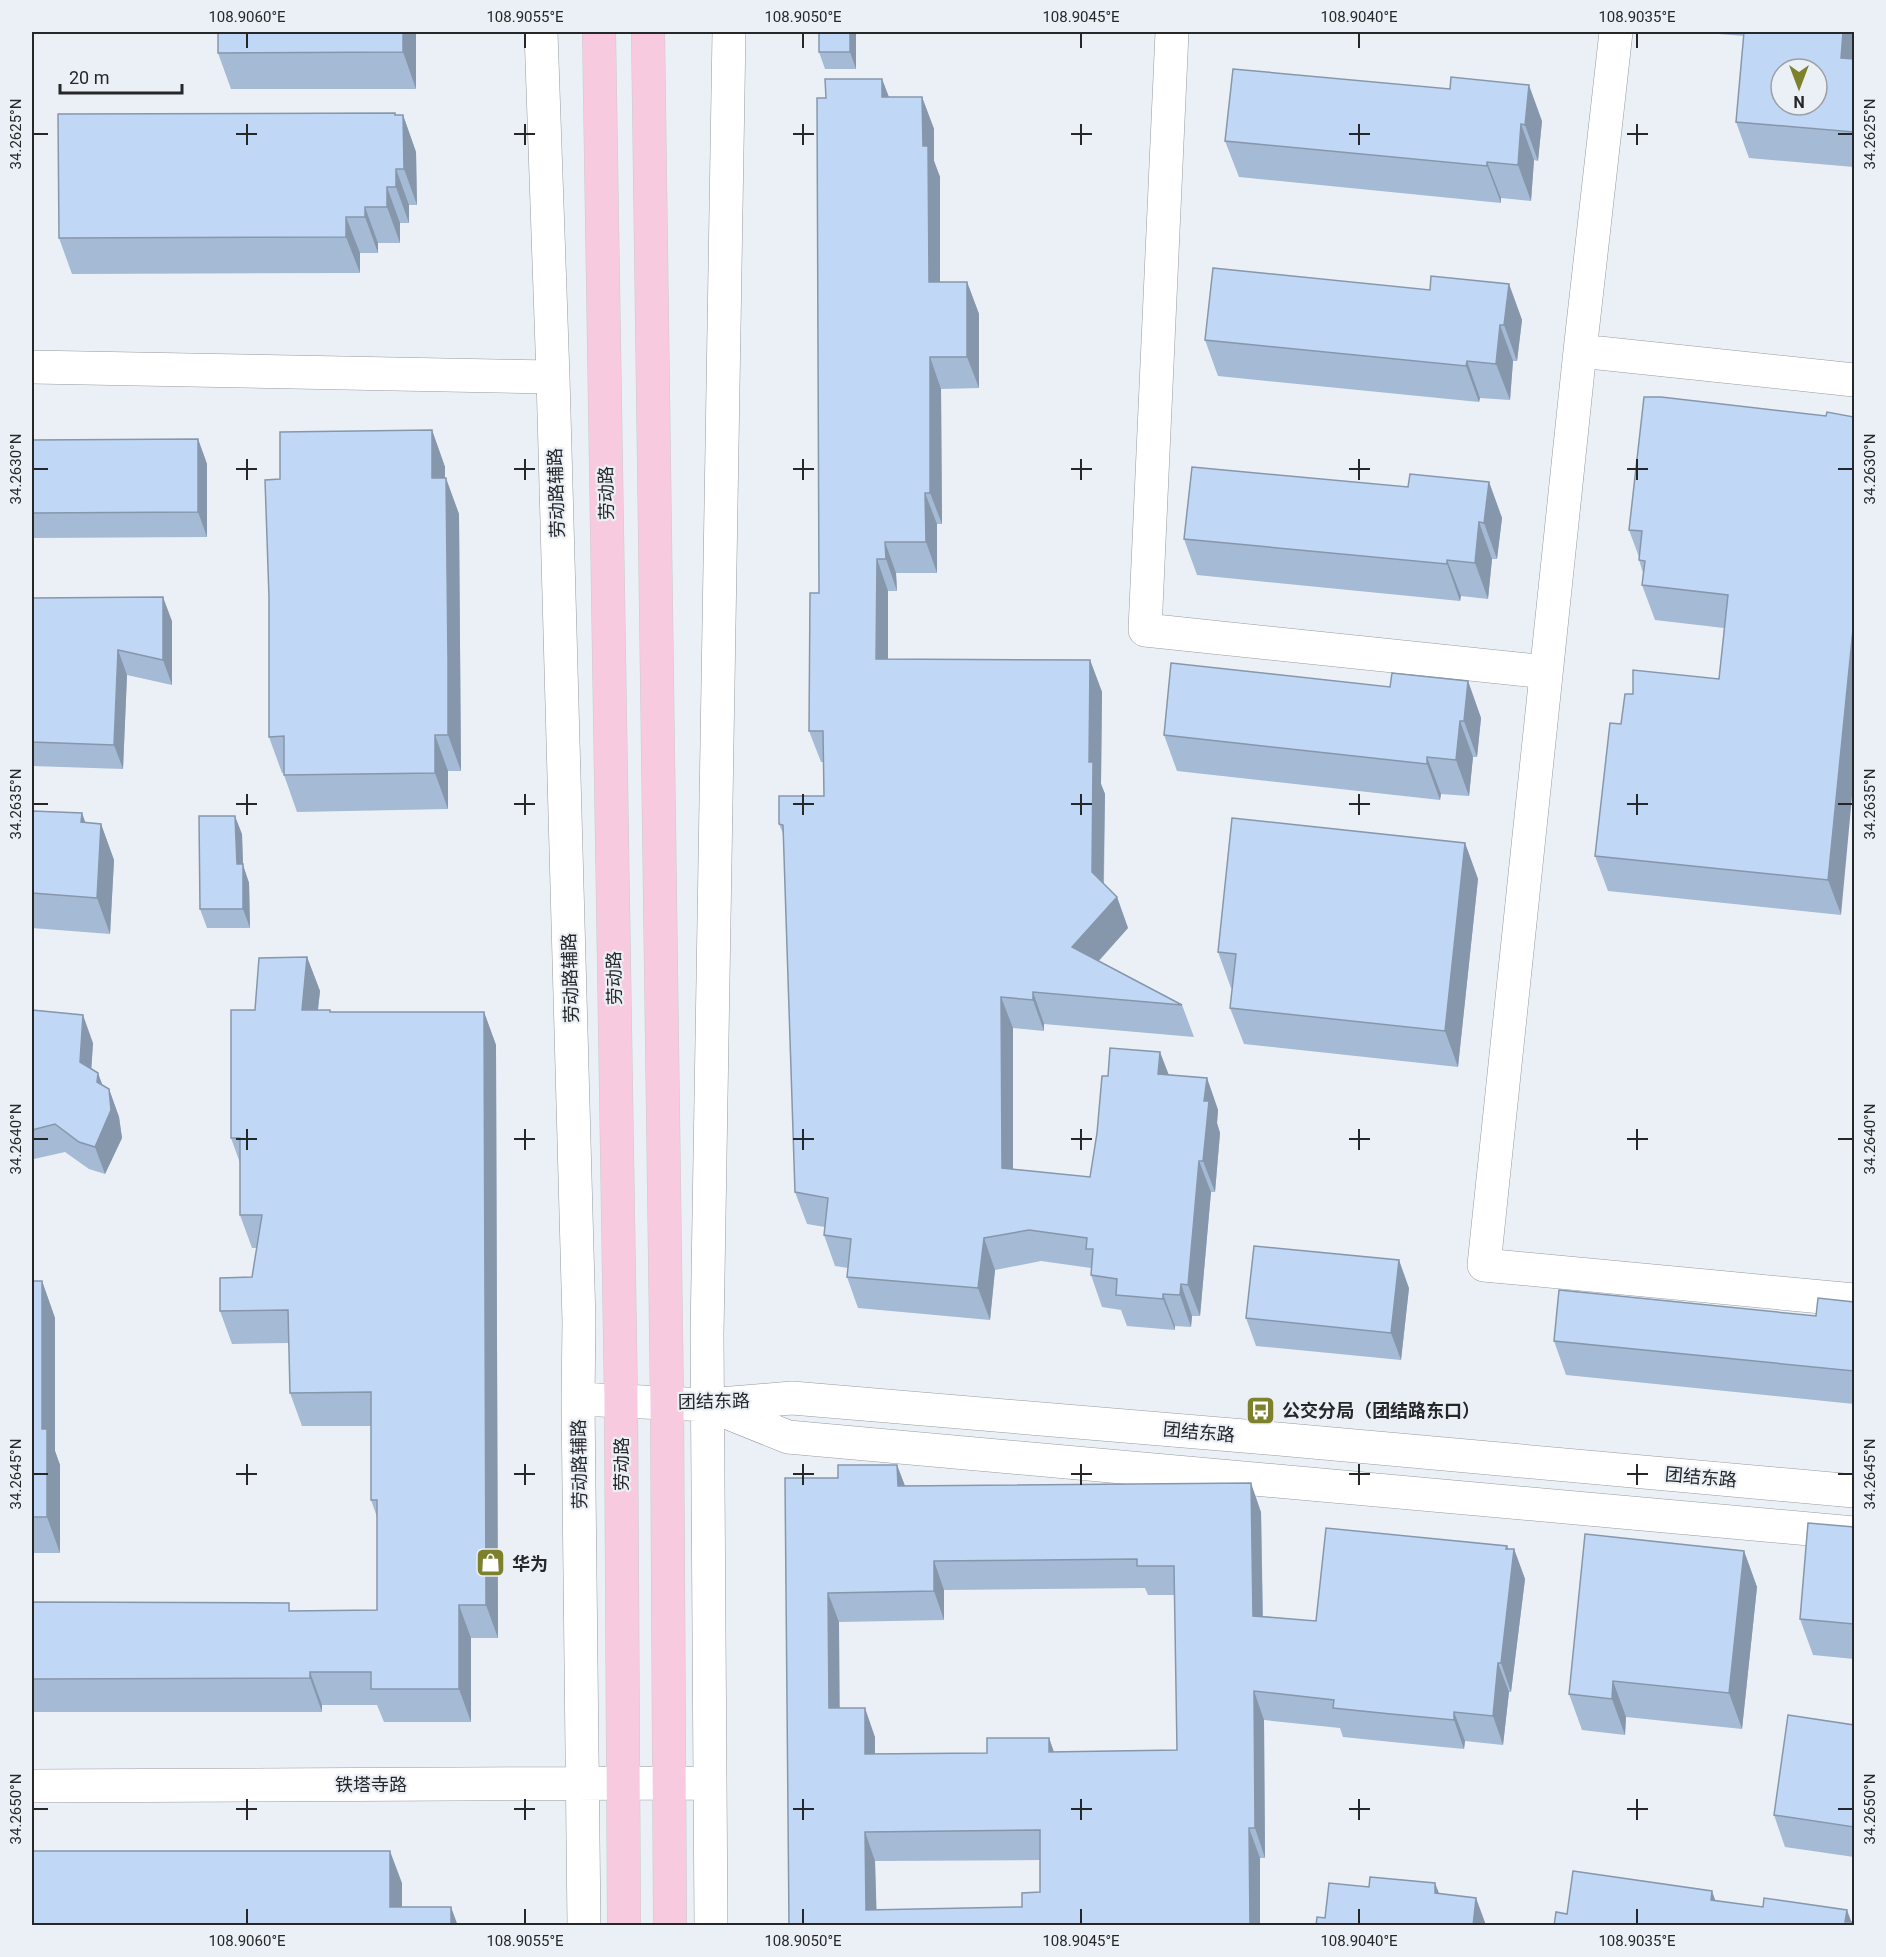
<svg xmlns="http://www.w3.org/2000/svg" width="1886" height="1957" font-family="Roboto,'Noto Sans SC',sans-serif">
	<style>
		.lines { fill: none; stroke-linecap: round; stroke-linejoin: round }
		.minor-casing { stroke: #969ba0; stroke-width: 34 }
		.major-casing { stroke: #cbcbcc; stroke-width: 34 }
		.minor { stroke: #fff; stroke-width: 33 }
		.major { stroke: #f7cadf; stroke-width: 33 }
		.wall { fill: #a5bad4; fill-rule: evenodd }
		.shaded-wall { fill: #8697ac }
		.building { fill: #c0d8f6; stroke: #8697ac; stroke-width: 1.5; fill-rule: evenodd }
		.ticks { fill: none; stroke: #252729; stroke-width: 2 }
		.labels { text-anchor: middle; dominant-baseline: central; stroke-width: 4.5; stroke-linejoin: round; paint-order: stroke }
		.street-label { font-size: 18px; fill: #252729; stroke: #ebf0f6 }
		.poi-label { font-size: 18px; font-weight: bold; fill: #252729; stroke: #ebf0f6; text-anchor: start }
		.neatline { fill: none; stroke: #252729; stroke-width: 2 }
		.ticks-label { font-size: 15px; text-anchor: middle; fill: #252729 }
	</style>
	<rect width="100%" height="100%" fill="#ebf0f6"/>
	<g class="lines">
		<defs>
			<path id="minor" d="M541 32 553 377 579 1322 578 1399 584 1926
				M1172 32 1145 630 1546 672
				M1616 32 1580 351 1854 380
				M1580 351 1484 1265 1854 1300
				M32 367 553 377
				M578 1399 708 1405 792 1398 1256 1437 1854 1491
				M716 1408 788 1437 1854 1533
				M32 1786 699 1783
				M711 1926 707 1335 729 32"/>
			<path id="major" d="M599 32 621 1401 624 1926
				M648 32 667 1402 670 1926"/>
		</defs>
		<!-- minor casing -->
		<use href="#minor" class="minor-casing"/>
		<!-- major casing -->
		<use href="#major" class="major-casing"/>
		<!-- minor -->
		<use href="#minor" class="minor"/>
		<!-- major -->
		<use href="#major" class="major"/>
	</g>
	<!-- wall -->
	<path class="wall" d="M416 32V89H231L218 53Z
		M856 32V69H825L819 52Z
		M1693 32H1854V167L1749 158 1736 122 1744 36Z
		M882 79 889 97H922L934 129V161L940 177V282H967L979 314V388L941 389 942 524H937V573H896L897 591H888V659L1090 660 1102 692 1101 784 1105 794 1104 884 1117 897 1128 928 1099 961 1182 1005 1194 1037 1044 1024V1031L1013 1028V1169L1090 1177 1108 1076 1169 1075 1207 1078 1218 1110 1217 1123 1220 1133 1215 1192H1211L1200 1316H1192L1191 1327 1175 1326V1330L1127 1326 1121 1310 1102 1307 1091 1275V1268L1041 1261 995 1270 990 1320 858 1308 847 1277 848 1268 835 1266 824 1235 825 1227 807 1224 795 1192 784 836 779 824 824 796 823 762H821L809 731 819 593 826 98Z
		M395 113 396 115H403L416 152 417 205H409V223H400V243H378V253H360V273L72 274 59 238Z
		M1542 121 1538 161 1534 160 1531 201 1501 198V203L1239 177 1225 141Z
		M1509 284 1522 320 1517 361H1513L1510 400 1480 398 1479 402 1218 376 1205 340 1430 290Z
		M1661 397 1841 915 1608 891 1595 856 1621 724 1633 694 1719 679 1724 628 1655 620 1642 585 1643 573 1639 560V557L1629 530Z
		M432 430 445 467V478L459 514 461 771H448V809L297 812 284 775V773H282L269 737 280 479Z
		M198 439 207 464V537L32 538V440Z
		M1489 482 1502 518 1497 559H1492L1488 599 1461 596 1460 601 1197 575 1184 539 1408 487Z
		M32 598 172 621V685L127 675 123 769 32 766Z
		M1468 681 1481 718 1477 757H1473L1469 796 1441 794 1440 800 1177 771 1164 735 1390 687Z
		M32 811 85 823 101 824 114 860 110 934 32 928Z
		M242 834 243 865 249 883 250 928H207L200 909Z
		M1465 843 1478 879 1458 1067 1244 1044 1230 1008 1233 988H1231L1218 952Z
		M307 957 320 991 318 1010 331 1012H484L496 1045 498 1638H471V1722H384L377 1705H322V1712H32V1602L292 1611 377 1610V1517L371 1500V1426H302L290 1393 289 1343 232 1344 220 1311 252 1277 257 1248H252L240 1215V1163L231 1138 255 1010Z
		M32 1010 93 1043 91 1069 103 1086 109 1089 119 1117 122 1138 105 1174 89 1169 65 1152 34 1159H32Z
		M32 1281H42L55 1318V1451L60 1465V1553H32Z
		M1409 1288 1401 1360 1256 1346 1246 1318Z
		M1854 1302V1404L1566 1375 1554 1341 1816 1316Z
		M897 1465 905 1486 1261 1512 1263 1616 1316 1621 1507 1546 1508 1549H1514L1525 1579 1511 1692H1509L1503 1745 1465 1741 1464 1749 1402 1743 1343 1737 1340 1728 1264 1720 1265 1858H1260V1926H789L838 1478ZM1145 1588 1148 1595H1175L1177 1750 1054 1752 1049 1738 987 1753 875 1754V1737L839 1708V1622L944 1620V1590ZM1040 1860V1892L1022 1907 876 1910 875 1861Z
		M1854 1527V1659L1813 1655 1800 1619Z
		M1744 1551 1757 1587 1742 1729 1626 1717 1625 1735 1582 1730 1569 1694Z
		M1854 1725V1857L1785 1847 1774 1815Z"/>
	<!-- shaded-wall -->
	<path class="shaded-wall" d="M403 32H416V89L403 52Z
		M850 32H856V69L850 52Z
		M1843 32H1854V88L1841 58Z
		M882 79 894 111 882 97Z
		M1529 85 1542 121 1538 161 1525 125Z
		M922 97 934 129V161L940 177V314L929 282 923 146Z
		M395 113 403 135V115L416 152 417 205 404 169Z
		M1521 124 1534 160 1531 201 1518 165Z
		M1487 162 1501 198V203L1487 166Z
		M396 169 409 205V223L396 187Z
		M387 187 400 223V243L387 207Z
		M365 207 378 243V253L365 217Z
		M346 217 360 253V273L346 237Z
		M967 282 979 314V388L967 357Z
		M1509 284 1522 320 1517 361 1504 325Z
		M1500 325 1513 361 1510 400 1496 364Z
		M930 357 941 389 942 524 930 493Z
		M1467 361 1480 398 1479 402 1466 366Z
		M432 430 445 467V514L432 478Z
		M198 439 207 464V537L198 512Z
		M446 478 459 514 461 771 448 735Z
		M1489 482 1502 518 1497 559 1484 523Z
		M925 493 937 524V573L926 542Z
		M1479 522 1492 559 1488 599 1475 563Z
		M885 542 896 573 897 591 886 559Z
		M877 559 888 591V690L876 659Z
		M1447 560 1461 596 1460 601 1447 564Z
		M163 597 172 621V685L163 660Z
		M1854 619V775L1841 915 1828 880Z
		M118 650 127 675 123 769 114 745Z
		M1090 660 1102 692 1101 784 1105 794 1103 903 1092 872 1089 762Z
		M1468 681 1481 718 1477 757 1464 721Z
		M1460 721 1473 757 1469 796 1456 760Z
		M435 735 448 771V809L435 773Z
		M1427 757 1441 794 1440 800 1427 764Z
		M82 813 95 849 81 822Z
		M235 816 242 834 243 865 249 883 250 928 243 909 237 864Z
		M101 824 114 860 110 934 97 898Z
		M1465 843 1478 879 1458 1067 1445 1031Z
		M1117 897 1128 928 1083 978 1072 947Z
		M307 957 320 991 314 1043 302 1010Z
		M1033 992 1044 1024V1031L1033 1000Z
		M1001 997 1013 1028V1199L1002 1168Z
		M484 1012 496 1045 498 1638 486 1605Z
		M83 1015 93 1043 90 1090 80 1062Z
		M1160 1052 1172 1083 1158 1074Z
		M98 1073 108 1100 97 1082Z
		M1207 1078 1218 1110 1217 1123 1220 1133 1215 1192 1203 1161 1204 1101Z
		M109 1089 119 1117 122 1138 105 1174 95 1147Z
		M1199 1161 1211 1192 1200 1316 1188 1285Z
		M984 1238 995 1270 990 1320 978 1288Z
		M1399 1260 1409 1288 1401 1360 1391 1333Z
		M42 1281 55 1318V1451L60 1465V1553L47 1517 42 1429Z
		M1181 1284 1192 1316 1191 1327 1180 1295Z
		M1163 1294 1175 1326V1330L1163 1299Z
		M897 1465 908 1494 898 1486Z
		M1251 1483 1261 1512 1263 1645 1253 1616Z
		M1507 1546 1513 1562 1514 1549 1525 1579 1511 1692 1501 1663Z
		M1744 1551 1757 1587 1742 1729 1729 1693Z
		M934 1561 944 1590V1620L934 1591Z
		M828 1593 839 1622 840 1737 829 1708Z
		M459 1605 471 1638V1722L459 1689Z
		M1498 1663 1509 1692 1503 1745 1493 1716Z
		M310 1672 322 1705V1712L310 1678Z
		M1613 1681 1626 1717 1625 1735 1612 1699Z
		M1254 1691 1264 1720 1265 1858 1255 1828Z
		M865 1708 875 1737V1784L865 1754Z
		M1454 1712 1465 1741 1464 1749 1454 1720Z
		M1049 1738 1059 1767 1049 1752Z
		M1249 1828 1260 1858V1926H1250Z
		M865 1832 875 1861 877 1926 866 1910Z
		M390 1851 402 1883V1926L390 1907Z
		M1435 1883 1446 1911 1435 1893Z
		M1712 1891 1722 1919 1711 1900Z
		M1476 1898 1486 1925 1473 1926Z
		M451 1907 458 1926H451Z
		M1847 1910 1853 1926H1847L1845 1922Z"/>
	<!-- building -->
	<path class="building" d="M218 32H403V52L218 53Z
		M819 32H850V52H819Z
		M1744 32H1843L1841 58 1854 59V132L1736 122ZM1781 69H1817V105H1781Z
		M1233 69 1450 89 1451 77 1529 85 1525 125 1521 124 1518 165 1487 162V166L1225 141Z
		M825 79H882V97H922L923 146H928L929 282H967V357H930V493H925L926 542H885L886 559H877L876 659 1090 660 1089 762H1093L1092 872 1117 897 1072 947 1182 1005 1033 992V1000L1001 997 1002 1168 1090 1177 1097 1133 1102 1076H1108L1110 1048 1160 1052 1158 1074 1207 1078 1204 1101H1209L1203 1161H1199L1188 1285 1181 1284 1180 1295 1163 1294V1299L1116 1295 1117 1279 1091 1275 1093 1249H1086L1087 1238 1029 1230 984 1238 978 1288 847 1277 851 1239 824 1235 828 1198 795 1192 783 825 779 824V796H824L823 731H809L810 593H819L817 98H826Z
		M395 113V115H403L404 169H396V187H387V207H365V217H346V237L59 238 58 114Z
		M1213 268 1430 290 1431 276 1509 284 1504 325H1500L1496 364 1467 361 1466 366 1205 340Z
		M1644 397H1661L1826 416 1827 412 1854 417V619L1828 880 1595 856 1610 723 1621 724 1625 694H1633V670L1719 679 1728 595 1642 585 1645 561 1639 560 1642 531 1629 530Z
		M432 430V478H446L448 660V735H435V773L284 775V736L269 737V597L265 480 280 479V432Z
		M198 439V512L32 513V440Z
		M1192 467 1408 487 1410 474 1489 482 1484 523 1479 522 1475 563 1447 560V564L1184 539Z
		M163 597V660L118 650 114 745 32 742V598Z
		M1171 663 1390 687 1392 673 1468 681 1464 721H1460L1456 760 1427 757V764L1164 735Z
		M32 811 82 813 81 822 101 824 97 898 32 893Z
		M199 816H235L237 864H243V909H200Z
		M1232 818 1465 843 1445 1031 1230 1008 1236 954 1218 952Z
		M307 957 302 1010H330V1012H484L486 1605H459V1689H371V1672H310V1678L32 1679V1602L289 1603V1611L377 1610V1500H371V1392L290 1393 288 1310 220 1311V1278L252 1277 262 1215H240V1138H231V1010H255L259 958Z
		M32 1010 83 1015 80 1062 98 1073 97 1082 109 1089 111 1110 95 1147 79 1142 55 1124 32 1130Z
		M1254 1246 1399 1260 1391 1333 1246 1318Z
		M32 1281H42V1429H47V1517H32Z
		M1559 1290 1816 1316 1818 1298 1854 1302V1371L1554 1341Z
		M838 1465H897L898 1486 1251 1483 1253 1616 1316 1621 1326 1528 1507 1546 1506 1549H1514L1501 1663H1498L1493 1716 1454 1712V1720L1391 1714 1333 1708 1334 1700 1254 1691 1255 1828H1249L1250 1926H789L785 1478H838ZM1137 1559V1566H1174L1177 1750 1049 1752V1738H987V1753L865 1754V1708H829L828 1593 934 1591V1561ZM1040 1830V1892L1022 1893V1907L866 1910 865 1832Z
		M1808 1523 1854 1527V1624L1800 1619Z
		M1585 1534 1744 1551 1729 1693 1613 1681 1612 1699 1569 1694Z
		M1788 1715 1854 1725V1827L1774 1815Z
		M33 1851H390V1907H451V1926H32V1901H33Z
		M1573 1871 1712 1891 1711 1900 1763 1907 1764 1898 1847 1910 1845 1922H1852V1926H1554L1556 1912 1567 1914Z
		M1370 1877 1435 1883V1893L1476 1898 1473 1926H1316L1317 1917 1325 1918 1329 1883 1369 1887Z"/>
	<!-- ticks -->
	<path class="ticks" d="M247 33V48M525 33V48M803 33V48M1081 33V48M1359 33V48M1637 33V48M247 124V145M525 124V145M803 124V145M1081 124V145M1359 124V145M1637 124V145M33 134H48M236 134H257M514 134H535M793 134H814M1071 134H1092M1349 134H1370M1627 134H1648M1838 134H1853M247 459V480M525 459V480M803 459V480M1081 459V480M1359 459V480M1637 459V480M33 469H48M236 469H257M514 469H535M793 469H814M1071 469H1092M1349 469H1370M1627 469H1648M1838 469H1853M247 794V815M525 794V815M803 794V815M1081 794V815M1359 794V815M1637 794V815M33 804H48M236 804H257M514 804H535M793 804H814M1071 804H1092M1349 804H1370M1627 804H1648M1838 804H1853M247 1129V1150M525 1129V1150M803 1129V1150M1081 1129V1150M1359 1129V1150M1637 1129V1150M33 1139H48M236 1139H257M514 1139H535M793 1139H814M1071 1139H1092M1349 1139H1370M1627 1139H1648M1838 1139H1853M247 1464V1485M525 1464V1485M803 1464V1485M1081 1464V1485M1359 1464V1485M1637 1464V1485M33 1474H48M236 1474H257M514 1474H535M793 1474H814M1071 1474H1092M1349 1474H1370M1627 1474H1648M1838 1474H1853M247 1799V1820M525 1799V1820M803 1799V1820M1081 1799V1820M1359 1799V1820M1637 1799V1820M33 1809H48M236 1809H257M514 1809H535M793 1809H814M1071 1809H1092M1349 1809H1370M1627 1809H1648M1838 1809H1853M247 1909V1924M525 1909V1924M803 1909V1924M1081 1909V1924M1359 1909V1924M1637 1909V1924"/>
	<!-- icons -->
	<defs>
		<symbol id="bus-square" viewBox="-11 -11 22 22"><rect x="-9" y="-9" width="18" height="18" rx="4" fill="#7e812b" stroke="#ebf0f6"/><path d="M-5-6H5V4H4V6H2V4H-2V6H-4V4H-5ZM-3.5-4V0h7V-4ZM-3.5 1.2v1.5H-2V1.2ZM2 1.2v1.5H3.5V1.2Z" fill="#fff"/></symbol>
		<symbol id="shop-square" viewBox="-11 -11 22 22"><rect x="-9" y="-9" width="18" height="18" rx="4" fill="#7e812b" stroke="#ebf0f6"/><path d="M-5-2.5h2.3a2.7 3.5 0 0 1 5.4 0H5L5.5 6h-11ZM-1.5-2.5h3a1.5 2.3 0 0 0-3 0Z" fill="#fff"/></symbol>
	</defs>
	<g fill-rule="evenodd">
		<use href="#bus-square" x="1244" y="1394" width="33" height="33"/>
		<use href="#shop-square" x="474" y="1546" width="33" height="33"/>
	</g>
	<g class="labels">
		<!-- street labels -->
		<g class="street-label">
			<text transform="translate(556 493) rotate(-92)">劳动路辅路</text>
			<text transform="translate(606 493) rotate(-91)">劳动路</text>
			<text transform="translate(570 978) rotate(-92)">劳动路辅路</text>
			<text transform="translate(614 978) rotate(-91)">劳动路</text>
			<text transform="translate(714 1401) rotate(-1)">团结东路</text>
			<text transform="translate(1199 1432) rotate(5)">团结东路</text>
			<text transform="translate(579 1464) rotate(-91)">劳动路辅路</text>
			<text transform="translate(621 1464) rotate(-90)">劳动路</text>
			<text transform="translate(1701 1477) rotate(5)">团结东路</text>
			<text x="371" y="1784">铁塔寺路</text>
		</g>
		<!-- poi labels -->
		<g class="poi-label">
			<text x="1282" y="1410">公交分局（团结路东口）</text>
			<text x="512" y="1563">华为</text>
		</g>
	</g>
	<!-- border -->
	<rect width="1886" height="1957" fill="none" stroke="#ebf0f6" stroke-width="66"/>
	<!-- north arrow -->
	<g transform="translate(1799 87) rotate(180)"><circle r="28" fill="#ebf0f6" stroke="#9ca0a4" stroke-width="1.5"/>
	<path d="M0-4.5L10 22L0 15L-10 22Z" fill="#7e812b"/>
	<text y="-9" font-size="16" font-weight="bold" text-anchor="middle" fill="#252729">N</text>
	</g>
	<!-- scale -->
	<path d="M60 84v9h122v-9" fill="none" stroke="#252729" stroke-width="3"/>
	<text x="69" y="84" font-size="18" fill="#252729" stroke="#ebf0f6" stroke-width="4.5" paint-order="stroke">20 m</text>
	<rect x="33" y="33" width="1820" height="1891" class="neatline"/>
	<g class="ticks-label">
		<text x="247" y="22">108.9060°E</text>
		<text x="525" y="22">108.9055°E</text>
		<text x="803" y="22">108.9050°E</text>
		<text x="1081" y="22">108.9045°E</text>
		<text x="1359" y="22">108.9040°E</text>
		<text x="1637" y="22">108.9035°E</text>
		<text transform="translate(1870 134) rotate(-90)" y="5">34.2625°N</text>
		<text transform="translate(16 134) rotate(-90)" y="5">34.2625°N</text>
		<text transform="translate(1870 469) rotate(-90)" y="5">34.2630°N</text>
		<text transform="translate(16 469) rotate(-90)" y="5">34.2630°N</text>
		<text transform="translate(1870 804) rotate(-90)" y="5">34.2635°N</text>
		<text transform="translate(16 804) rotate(-90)" y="5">34.2635°N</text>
		<text transform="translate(1870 1139) rotate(-90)" y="5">34.2640°N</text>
		<text transform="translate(16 1139) rotate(-90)" y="5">34.2640°N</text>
		<text transform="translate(1870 1474) rotate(-90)" y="5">34.2645°N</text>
		<text transform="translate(16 1474) rotate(-90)" y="5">34.2645°N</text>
		<text transform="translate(1870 1809) rotate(-90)" y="5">34.2650°N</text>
		<text transform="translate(16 1809) rotate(-90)" y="5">34.2650°N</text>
		<text x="247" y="1946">108.9060°E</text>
		<text x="525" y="1946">108.9055°E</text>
		<text x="803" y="1946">108.9050°E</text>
		<text x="1081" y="1946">108.9045°E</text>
		<text x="1359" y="1946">108.9040°E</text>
		<text x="1637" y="1946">108.9035°E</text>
	</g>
</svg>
